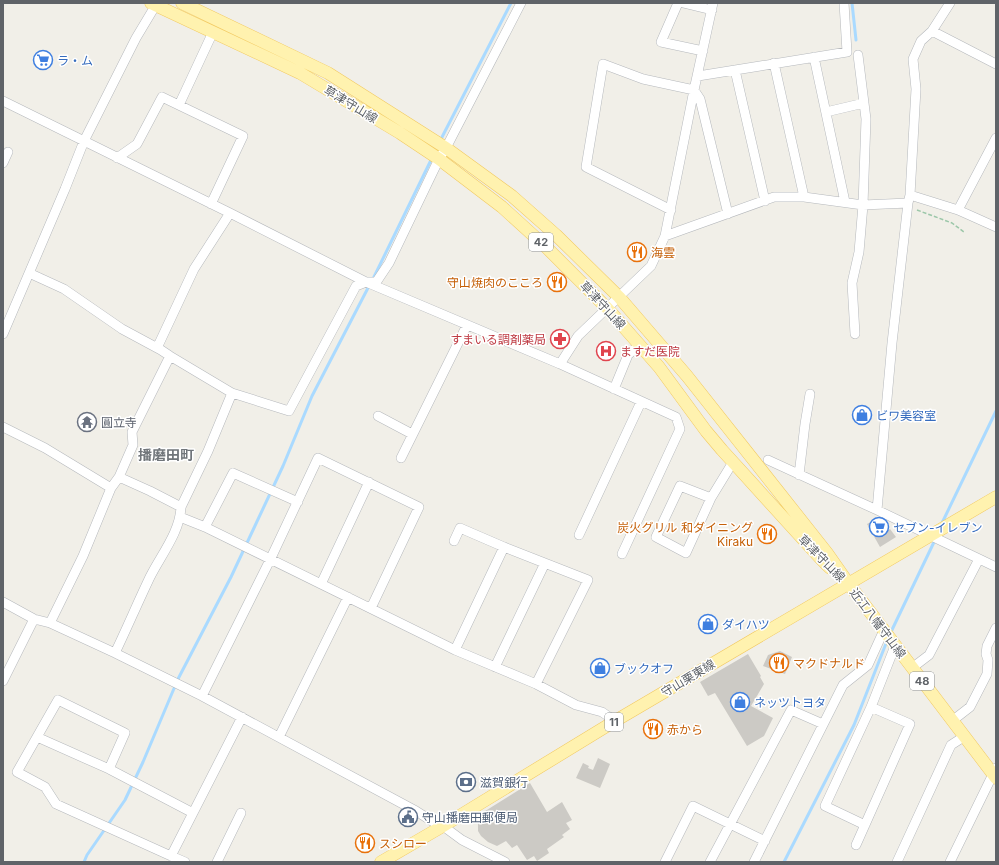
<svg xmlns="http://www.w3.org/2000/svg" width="999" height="865" font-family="Inter,'Noto Sans JP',sans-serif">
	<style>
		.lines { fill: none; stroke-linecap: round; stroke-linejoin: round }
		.stream { stroke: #aadaff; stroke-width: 3 }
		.building { fill: #cccac5 }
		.minor-casing { stroke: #b5b8bc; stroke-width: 10 }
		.major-casing { stroke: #f2c960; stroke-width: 13 }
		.path { stroke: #9cc7a9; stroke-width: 1.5; stroke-dasharray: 4 2; stroke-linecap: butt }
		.minor { stroke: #fff; stroke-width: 9 }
		.major { stroke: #fff2af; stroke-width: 12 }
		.labels { text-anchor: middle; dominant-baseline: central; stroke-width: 3; stroke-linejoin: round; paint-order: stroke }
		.shield { fill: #fff; stroke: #8f9295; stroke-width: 1 }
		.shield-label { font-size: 11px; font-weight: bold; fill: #5f6368 }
		.shop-label { font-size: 12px; fill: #366cbe; stroke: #fff; text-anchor: start }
		.street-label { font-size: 12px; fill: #5f6368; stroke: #fff }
		.food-label { font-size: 12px; fill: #c56008; stroke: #fff; text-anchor: start }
		.health-label { font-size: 12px; fill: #be3a42; stroke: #fff; text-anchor: end }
		.worship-label { font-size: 12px; fill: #5b616d; stroke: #fff; text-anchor: start }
		.service-label { font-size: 12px; fill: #4e5e75; stroke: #fff; text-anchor: start }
		.quarter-label { font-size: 14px; font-weight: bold; fill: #70757a; stroke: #fff }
	</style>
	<rect width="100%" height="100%" fill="#f1efe8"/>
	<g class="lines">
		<!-- stream -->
		<path class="stream" d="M852 3 856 40
			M440 141 511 3
			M372 281 432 158
			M942 523 996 411
			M890 634 935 540
			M84 862 87 855 125 800 143 762 178 679 231 577 283 466 312 396 369 286
			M784 862 854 725 887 641"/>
	</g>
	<!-- building -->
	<path class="building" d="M875 520 876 523 881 520 887 531 890 529 896 537 880 547 867 524Z
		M780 651 792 657 785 674 763 666 768 655Z
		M748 654 761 676 760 677 764 684 751 706 773 718 764 736 747 746 715 693 708 696 700 682Z
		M598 758 610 764 600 788 576 778 583 763 589 766 588 768 593 770Z
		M530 783 547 812 562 802 572 820 566 823 570 829 562 835 564 837 547 849 549 853 537 861 534 856 527 860 517 845 512 848 506 841 497 846 488 842 481 836 478 831V823L482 813Z"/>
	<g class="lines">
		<defs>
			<path id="minor" d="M678 3 661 42 703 51
				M683 3 712 10
				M932 31 996 64
				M814 57 845 202
				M774 63 804 197
				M735 70 765 201
				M698 76 847 52 844 3
				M3 101 230 213 366 282 560 364 676 417 680 429 622 554
				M179 105 213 32
				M826 112 864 103
				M117 158 137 144 162 97 243 136 211 204
				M3 163 8 152
				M910 195 958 210 996 227
				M671 210 586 167 603 64 643 79 694 90 700 99 728 214
				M958 210 996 138
				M665 236 774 197H804L863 205 908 203
				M29 273 64 289 122 329 161 350 170 356 232 393 289 411 356 286 366 282H374L377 281 389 263 439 159 446 148 521 3
				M3 334 65 189 84 141 136 38 157 3
				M855 334 852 283 859 252 863 205 866 119 858 55
				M157 348 194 269 230 213
				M560 364 578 336 651 266 665 236 694 90 713 3
				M614 389 628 355 639 345
				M378 416 412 434
				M3 427 45 448 111 488
				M401 458 467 325
				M768 460 877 510 996 567
				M799 475 805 424 810 394
				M119 477 133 445 132 432 170 356
				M711 498 680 486 656 537 686 553 711 498 733 462
				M877 510 892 343 908 203 910 195 916 89 913 59 921 41 932 31 950 3
				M180 517 205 527 455 650 536 684 576 705 602 712 615 721
				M205 527 233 473 298 502
				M579 535 641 402
				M454 541 460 528 504 547
				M321 584 369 482
				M3 602 34 619 50 623 115 653 202 696 416 811 435 823 443 826 462 840 505 862
				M50 623 83 556 111 488 119 477 150 491 181 507
				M455 650 504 547 588 580 536 684
				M115 653C127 628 138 602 150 577 161 555 180 532 181 507L208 451 232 393
				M495 667 545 563
				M912 668 929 655 979 559
				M3 681 34 619
				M202 696 270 560 318 458 419 507 371 608
				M952 721 970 707 987 674 988 660 986 654 987 646 996 628
				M37 737 109 769
				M279 737 348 597
				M865 825 825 806 871 707
				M856 845 910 724 871 707 895 646
				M171 856 56 804 45 787 17 772 58 700 125 733 109 769 193 813
				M185 862 171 856 242 717
				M217 862 241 813
				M665 862 693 806 765 841
				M710 862 791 710 823 724
				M754 862 843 685 868 665 884 630
				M897 862 951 745 965 736
				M950 862 996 768"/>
			<path id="major" d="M151 3 300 73 400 133 439 159 502 207 546 247 607 308 659 367 706 431 722 450 820 558 830 568
				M182 3 328 73 446 148 512 196 556 235 619 297 687 376 827 553 848 583 996 778
				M381 862 443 826 615 721 996 497"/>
		</defs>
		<!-- minor casing -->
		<use href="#minor" class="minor-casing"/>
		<!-- major casing -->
		<use href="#major" class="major-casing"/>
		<!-- path -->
		<path class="path" d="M917 210 952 223 964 232"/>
		<!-- minor -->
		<use href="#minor" class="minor"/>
		<!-- major -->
		<use href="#major" class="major"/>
	</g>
	<!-- icons -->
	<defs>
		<symbol id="supermarket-ring" viewBox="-11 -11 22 22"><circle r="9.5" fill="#fff" stroke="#3f7fe0" stroke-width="1.5"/><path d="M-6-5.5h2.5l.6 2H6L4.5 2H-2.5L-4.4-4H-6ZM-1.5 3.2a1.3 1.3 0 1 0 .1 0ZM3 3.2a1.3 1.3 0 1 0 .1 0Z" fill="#3f7fe0"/></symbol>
		<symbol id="restaurant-ring" viewBox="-11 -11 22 22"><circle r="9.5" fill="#fff" stroke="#e8710a" stroke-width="1.5"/><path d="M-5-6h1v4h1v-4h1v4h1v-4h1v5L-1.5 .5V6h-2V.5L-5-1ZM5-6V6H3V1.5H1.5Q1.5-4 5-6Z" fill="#e8710a"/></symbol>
		<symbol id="pharmacy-ring" viewBox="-11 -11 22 22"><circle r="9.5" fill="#fff" stroke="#e0444e" stroke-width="1.5"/><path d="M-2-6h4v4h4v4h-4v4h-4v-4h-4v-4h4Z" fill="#e0444e"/></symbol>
		<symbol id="hospital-ring" viewBox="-11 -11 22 22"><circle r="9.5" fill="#fff" stroke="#e0444e" stroke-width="1.5"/><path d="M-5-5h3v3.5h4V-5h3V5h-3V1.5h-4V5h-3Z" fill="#e0444e"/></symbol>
		<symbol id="shop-ring" viewBox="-11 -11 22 22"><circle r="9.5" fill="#fff" stroke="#3f7fe0" stroke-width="1.5"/><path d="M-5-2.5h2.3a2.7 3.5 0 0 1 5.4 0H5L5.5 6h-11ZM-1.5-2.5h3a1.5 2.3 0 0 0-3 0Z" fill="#3f7fe0"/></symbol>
		<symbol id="temple-ring" viewBox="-11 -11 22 22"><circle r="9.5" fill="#fff" stroke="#6b7280" stroke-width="1.5"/><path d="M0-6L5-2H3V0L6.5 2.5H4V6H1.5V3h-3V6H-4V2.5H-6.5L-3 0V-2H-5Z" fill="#6b7280"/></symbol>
		<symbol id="bank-ring" viewBox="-11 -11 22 22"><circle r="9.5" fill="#fff" stroke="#5c6f8a" stroke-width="1.5"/><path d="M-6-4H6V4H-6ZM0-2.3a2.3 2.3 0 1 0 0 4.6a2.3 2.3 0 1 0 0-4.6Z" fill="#5c6f8a"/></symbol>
		<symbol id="civic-ring" viewBox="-11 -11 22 22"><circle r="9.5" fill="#fff" stroke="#5c6f8a" stroke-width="1.5"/><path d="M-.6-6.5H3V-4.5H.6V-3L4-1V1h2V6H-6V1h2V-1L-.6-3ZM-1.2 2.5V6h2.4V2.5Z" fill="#5c6f8a"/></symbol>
	</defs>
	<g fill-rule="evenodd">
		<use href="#supermarket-ring" x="32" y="49" width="22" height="22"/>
		<use href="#restaurant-ring" x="626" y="241" width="22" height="22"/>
		<use href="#restaurant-ring" x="546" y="271" width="22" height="22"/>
		<use href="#pharmacy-ring" x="549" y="328" width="22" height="22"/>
		<use href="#hospital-ring" x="595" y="340" width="22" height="22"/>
		<use href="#shop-ring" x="851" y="404" width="22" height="22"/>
		<use href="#temple-ring" x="76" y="411" width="22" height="22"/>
		<use href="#supermarket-ring" x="868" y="516" width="22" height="22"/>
		<use href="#restaurant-ring" x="756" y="523" width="22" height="22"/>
		<use href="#shop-ring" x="697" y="613" width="22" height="22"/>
		<use href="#restaurant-ring" x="768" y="652" width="22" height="22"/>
		<use href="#shop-ring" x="589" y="657" width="22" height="22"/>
		<use href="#shop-ring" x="729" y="691" width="22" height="22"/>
		<use href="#restaurant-ring" x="642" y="718" width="22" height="22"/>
		<use href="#bank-ring" x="455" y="771" width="22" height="22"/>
		<use href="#civic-ring" x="397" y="806" width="22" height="22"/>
		<use href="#restaurant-ring" x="354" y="832" width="22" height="22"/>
	</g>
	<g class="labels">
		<!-- shield labels -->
		<g class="shield">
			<rect x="529" y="233" width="24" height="18" rx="3"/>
			<rect x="910" y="672" width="24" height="18" rx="3"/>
			<rect x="605" y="713" width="18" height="18" rx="3"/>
		</g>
		<g class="shield-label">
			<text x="541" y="242">42</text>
			<text x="922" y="681">48</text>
			<text x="614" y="722">11</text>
		</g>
		<!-- shop labels -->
		<g class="shop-label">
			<text x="57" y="60">ラ・ム</text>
			<text x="876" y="415">ビワ美容室</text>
			<text x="893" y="527">セブン-イレブン</text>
			<text x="722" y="624">ダイハツ</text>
			<text x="614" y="668">ブックオフ</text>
			<text x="754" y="702">ネッツトヨタ</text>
		</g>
		<!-- street labels -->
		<g class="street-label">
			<text transform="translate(351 104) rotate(31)">草津守山線</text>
			<text transform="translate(603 305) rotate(47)">草津守山線</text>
			<text transform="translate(822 558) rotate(45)">草津守山線</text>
			<text transform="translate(878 623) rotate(53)">近江八幡守山線</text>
			<text transform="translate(688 678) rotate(-31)">守山栗東線</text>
		</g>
		<!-- food labels -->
		<g class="food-label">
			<text x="651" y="252">海雲</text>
			<text x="543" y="282" text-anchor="end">守山焼肉のこころ</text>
			<text x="753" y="527" text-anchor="end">炭火グリル 和ダイニング<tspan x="753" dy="14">Kiraku</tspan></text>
			<text x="793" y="663">マクドナルド</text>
			<text x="667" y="729">赤から</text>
			<text x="379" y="843">スシロー</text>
		</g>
		<!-- health labels -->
		<g class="health-label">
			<text x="546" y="339">すまいる調剤薬局</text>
			<text x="620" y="351" text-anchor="start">ますだ医院</text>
		</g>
		<!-- worship labels -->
		<g class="worship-label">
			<text x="101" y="422">圓立寺</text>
		</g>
		<!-- service labels -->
		<g class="service-label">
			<text x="480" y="782">滋賀銀行</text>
			<text x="422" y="817">守山播磨田郵便局</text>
		</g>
		<!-- quarter labels -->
		<g class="quarter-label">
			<text x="166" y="454">播磨田町</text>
		</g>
	</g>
	<!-- border -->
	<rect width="999" height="865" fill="none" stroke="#5f6368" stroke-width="8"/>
</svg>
